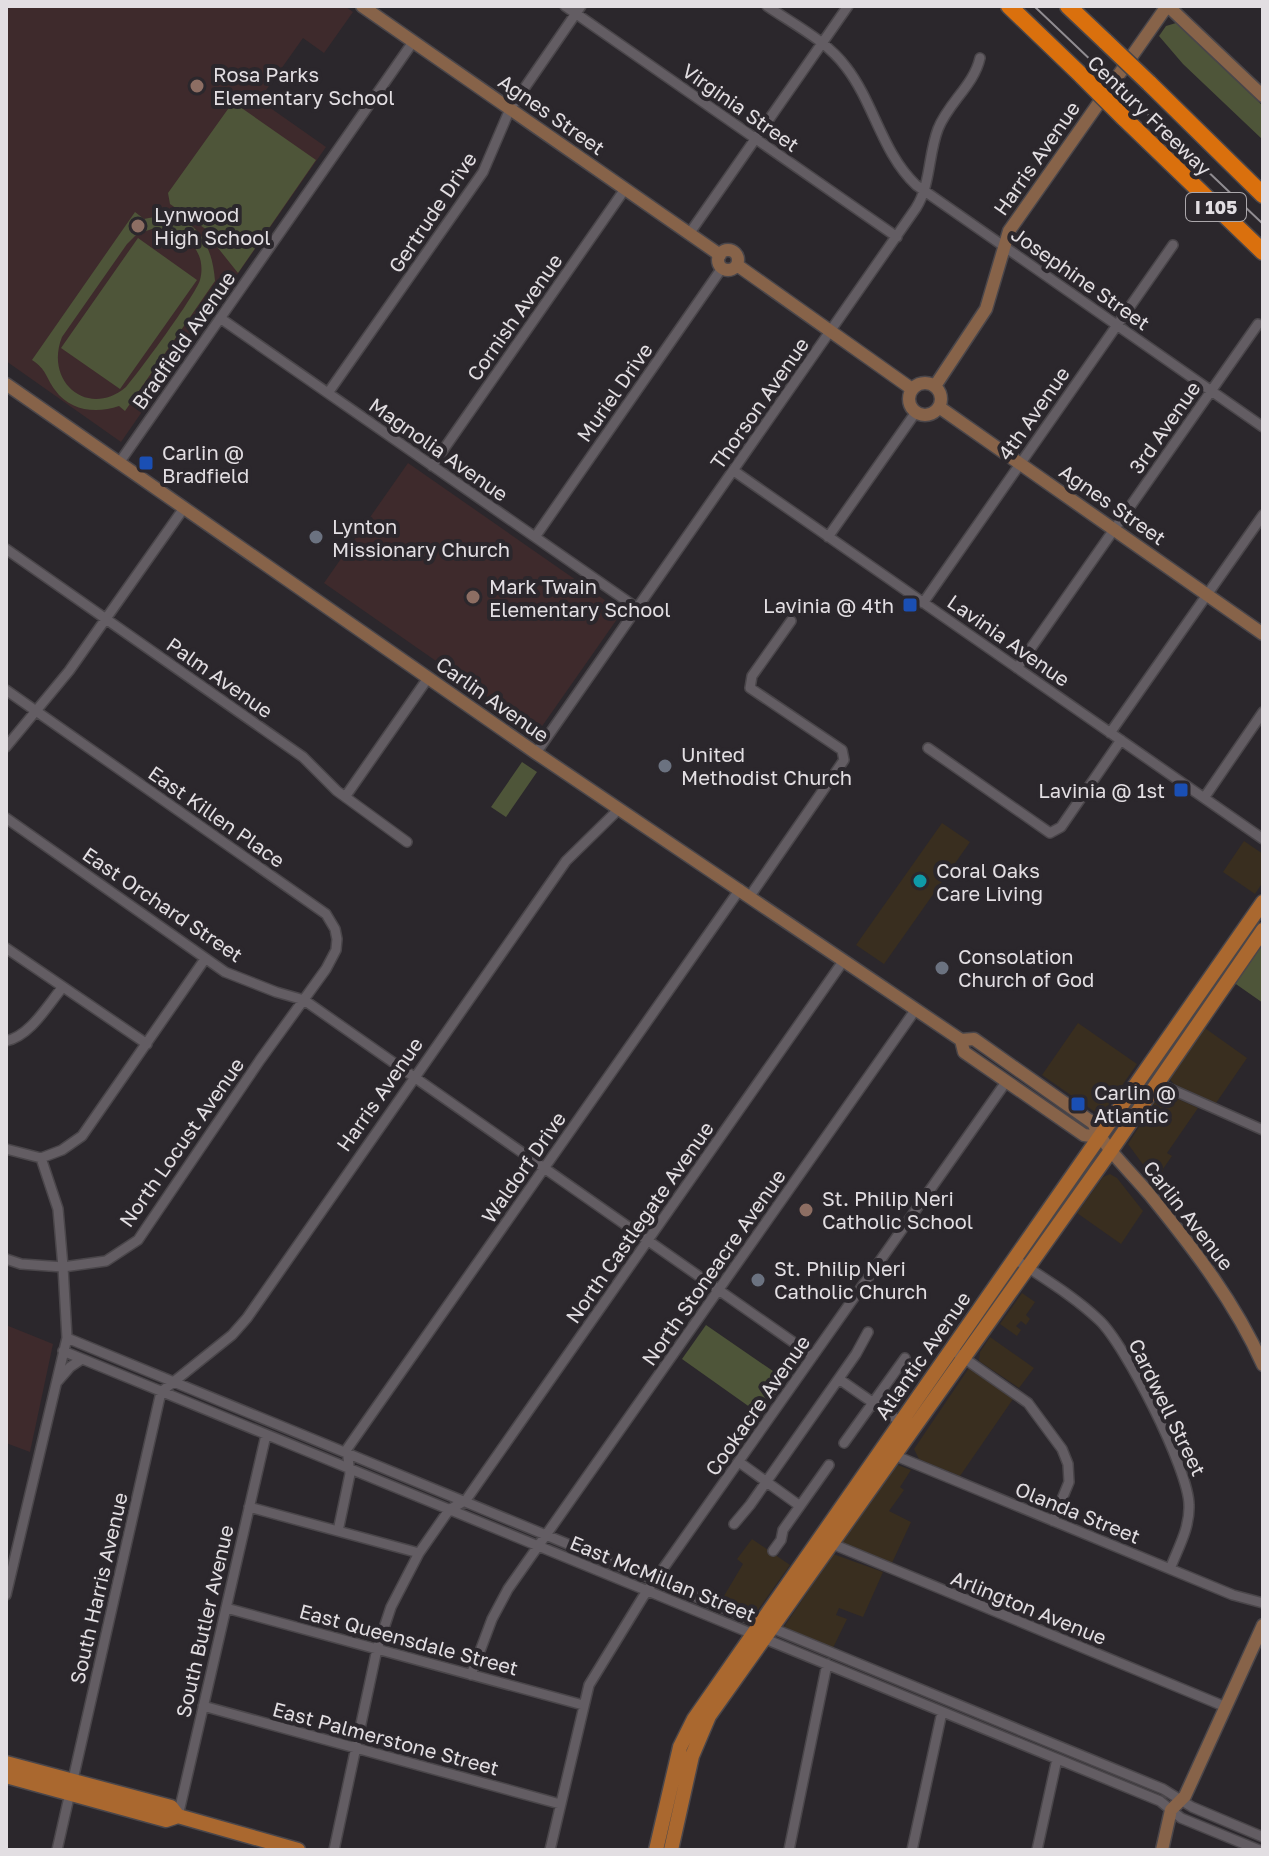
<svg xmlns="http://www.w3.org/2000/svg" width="1269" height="1856" font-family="'Golos Text',sans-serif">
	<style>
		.commercial { fill: #392e1f }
		.education { fill: #3e2a2c }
		.green { fill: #4e5539; fill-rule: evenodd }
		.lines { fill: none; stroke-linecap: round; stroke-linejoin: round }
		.street-casing { stroke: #4a464a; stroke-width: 12 }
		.secondary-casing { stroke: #4a464a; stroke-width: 15 }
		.primary-casing { stroke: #4a464a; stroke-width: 17 }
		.highway-casing { stroke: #4a464a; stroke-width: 19 }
		.street { stroke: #635d63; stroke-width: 9 }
		.secondary { stroke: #876349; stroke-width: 12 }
		.primary { stroke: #aa682f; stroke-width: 14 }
		.highway { stroke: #da700d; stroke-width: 16 }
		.tram { stroke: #908c91; stroke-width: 2 }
		.highway-bridge-casing { stroke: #4a464a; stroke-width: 19; stroke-linecap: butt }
		.highway-bridge { stroke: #da700d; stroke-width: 16 }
		.education-dot { fill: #8d6e63; stroke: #2b272c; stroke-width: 3 }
		.transit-dot { fill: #1a4fb4; stroke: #2b272c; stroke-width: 3 }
		.worship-dot { fill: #6b7280; stroke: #2b272c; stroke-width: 3 }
		.culture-dot { fill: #0f9aa8; stroke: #2b272c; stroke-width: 3 }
		.labels { text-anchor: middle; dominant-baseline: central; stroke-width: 8; stroke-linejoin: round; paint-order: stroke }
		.shield { fill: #2b272c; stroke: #aba7ab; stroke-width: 2 }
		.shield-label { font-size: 18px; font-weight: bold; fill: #e2dee2 }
		.poi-label { font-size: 20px; fill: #e2dee2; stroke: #2b272c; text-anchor: start }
		.street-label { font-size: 20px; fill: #e2dee2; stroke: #2b272c }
	</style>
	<rect width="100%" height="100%" fill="#2b272c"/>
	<!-- commercial -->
	<path class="commercial" d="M942 823 970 842 884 964 856 945Z
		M1244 841 1263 854V882L1255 894 1223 872Z
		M1078 1023 1137 1064 1105 1110 1095 1112 1042 1075Z
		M1202 1026 1247 1058 1216 1103 1174 1084 1169 1078Z
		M1163 1095 1171 1096 1198 1108 1167 1153 1172 1156 1163 1169V1181L1158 1185 1128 1144 1156 1100Z
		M1110 1174 1117 1178 1143 1211 1121 1244 1077 1213 1103 1177Z
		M1022 1293 1035 1302 1026 1315 1030 1319 1026 1325 1021 1321 1016 1326 1021 1330 1017 1336 1000 1324Z
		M990 1337 1034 1368 1019 1388 979 1361 980 1352Z
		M969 1368 1013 1399 960 1476 919 1459 914 1449Z
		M898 1465 911 1470 900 1487 904 1490 889 1511 911 1522 891 1565 841 1542 894 1466Z
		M752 1539 790 1565 753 1617 718 1606 743 1564 737 1559Z
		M833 1554 883 1572 863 1617 839 1608 836 1615 847 1619 832 1650 784 1627Z"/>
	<!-- education -->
	<path class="education" d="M10 6H345L353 12 324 53 303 38 259 100 326 147 121 442 6 361V12Z
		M408 463 622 612 538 732 324 583Z
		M6 1325 53 1344 30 1452 6 1443Z"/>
	<!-- green -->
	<path class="green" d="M1176 23 1263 106V140L1183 64 1159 36 1166 26Z
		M233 102 316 160 238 273 206 233 207 230 170 204 168 193Z
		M135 212 144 219C191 207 212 239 215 281L125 411 119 406C96 414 70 411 55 390 45 376 47 370 32 360ZM155 228C182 229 208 249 200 280 195 296 139 372 126 387 88 419 44 382 62 337L127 244 137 234Z
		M138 238 197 280 120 389 61 348Z
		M522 762 537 772 506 817 491 807Z
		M1263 940V1003L1233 982Z
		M706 1325 786 1380 761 1415 682 1359Z"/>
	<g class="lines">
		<defs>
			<path id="street" d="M565 6 897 237
				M767 6C793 24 827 41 846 67 874 103 882 153 916 185L1263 427
				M689 234 848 6
				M220 318 637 608
				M328 393 483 172 510 109 581 6
				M119 463 413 42
				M432 466 625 189
				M734 471 1263 839
				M535 537 722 268
				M828 537 916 412
				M6 549 303 757 337 791 407 842
				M923 603 1173 245
				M1017 668 1258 324
				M6 690 326 914 335 929 337 939 336 950 326 969 260 1060 138 1240 106 1261 63 1267 58 1209 41 1158 6 1149
				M1110 733 1263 515
				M6 747 69 671 184 508
				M928 748 1050 833 1061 827 1121 740
				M536 753 916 208C931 184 928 155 938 129 948 103 974 85 980 58
				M345 797 428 678
				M1204 798 1263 712
				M6 818 225 972 276 992 304 1000 813 1356
				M750 896 844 760 842 750 750 688 752 676 791 621
				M6 948 147 1044
				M6 1041C30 1036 47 1006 62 988
				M1157 1083 1263 1130
				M41 1158 62 1150 82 1136 205 959
				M6 1259 21 1264 63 1267 67 1338 6 1595
				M1015 1259C1043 1278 1074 1296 1099 1320 1125 1344 1189 1470 1189 1505 1190 1528 1178 1548 1170 1569
				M67 1338 1163 1789 1192 1807 1263 1837
				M951 1349 1028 1403 1062 1449 1068 1464 1069 1482 1053 1521
				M63 1351 1160 1801 1181 1818 1259 1850
				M839 1379 905 1425
				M57 1382 70 1367 82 1359
				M844 1443 905 1358
				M893 1452 901 1458 1233 1595 1263 1603
				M739 1462 800 1506
				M249 1507 419 1553
				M734 1524 750 1505 856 1354 868 1332
				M338 1531 350 1474 347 1449 740 889
				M830 1543 1226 1707
				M773 1551 781 1540 783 1530 829 1465
				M226 1608 583 1705
				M471 1675 492 1619 508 1589 916 1009
				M203 1706 560 1804
				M178 1816 266 1435
				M57 1850 161 1392 232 1335 247 1318 566 861 619 809
				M334 1850 377 1649 391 1607 419 1553 449 1510 466 1500 844 960
				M550 1850 589 1685 643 1597 1006 1082
				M789 1850 827 1664
				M912 1850 942 1712
				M1037 1850 1057 1759"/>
			<path id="secondary" d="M362 6 720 255
				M1168 6 1263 96
				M718 260a10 10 0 1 1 20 0a10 10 0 1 1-20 0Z
				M737 265 912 389
				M909 399a16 16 0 1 1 32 0a16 16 0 1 1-32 0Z
				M6 384 536 753 961 1040 964 1052 1084 1135 1099 1137
				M935 386 986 309 1009 231 1167 6
				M939 407 1263 634
				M961 1040 974 1039 1093 1123C1105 1149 1131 1172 1150 1195 1193 1248 1235 1302 1263 1365
				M1162 1850 1171 1810 1185 1796 1263 1625"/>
			<path id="primary" d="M6 1763 171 1807 178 1816 298 1850
				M6 1776 166 1820 178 1816
				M656 1850 680 1747 694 1719 1263 902
				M671 1850 692 1756 709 1716 1112 1149 1263 930"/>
			<path id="highway" d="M1009 6 1082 76
				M1068 6 1106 42
				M1149 83 1263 195
				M1124 118 1263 252"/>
		</defs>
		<!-- street casing -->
		<use href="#street" class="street-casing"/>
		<!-- secondary casing -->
		<use href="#secondary" class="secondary-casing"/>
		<!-- primary casing -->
		<use href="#primary" class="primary-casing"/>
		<!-- highway casing -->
		<use href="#highway" class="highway-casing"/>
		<!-- street -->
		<use href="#street" class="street"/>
		<!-- secondary -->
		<use href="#secondary" class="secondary"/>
		<!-- primary -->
		<use href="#primary" class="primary"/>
		<!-- highway -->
		<use href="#highway" class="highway"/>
		<!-- tram -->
		<path class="tram" d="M1034 6 1263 224"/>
		<defs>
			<path id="highway-bridge" d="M1106 42 1149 83
				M1082 76 1124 118"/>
		</defs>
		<!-- highway-bridge casing -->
		<use href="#highway-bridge" class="highway-bridge-casing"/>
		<!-- highway-bridge -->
		<use href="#highway-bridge" class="highway-bridge"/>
	</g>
	<!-- markers -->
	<g class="education-dot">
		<circle cx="197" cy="86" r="8"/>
		<circle cx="138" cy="226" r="8"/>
		<circle cx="473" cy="597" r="8"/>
		<circle cx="806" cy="1210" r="8"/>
	</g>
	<g class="transit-dot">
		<rect x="138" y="455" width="16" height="16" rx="4"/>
		<rect x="902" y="597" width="16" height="16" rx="4"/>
		<rect x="1173" y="782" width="16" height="16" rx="4"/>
		<rect x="1070" y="1096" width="16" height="16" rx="4"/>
	</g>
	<g class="worship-dot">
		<circle cx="316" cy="537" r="8"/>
		<circle cx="665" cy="766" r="8"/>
		<circle cx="942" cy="968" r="8"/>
		<circle cx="758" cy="1280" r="8"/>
	</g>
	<circle class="culture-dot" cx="920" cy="881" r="8"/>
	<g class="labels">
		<!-- shield labels -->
		<rect class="shield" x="1186" y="193" width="60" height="28" rx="6"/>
		<g class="shield-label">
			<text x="1216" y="207">I 105</text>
		</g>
		<!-- poi labels -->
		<g class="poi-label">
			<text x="213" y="74">Rosa Parks<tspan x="213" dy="23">Elementary School</tspan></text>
			<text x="154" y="214">Lynwood<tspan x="154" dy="23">High School</tspan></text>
			<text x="162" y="452">Carlin @<tspan x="162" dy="23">Bradfield</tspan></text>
			<text x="332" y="526">Lynton<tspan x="332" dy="23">Missionary Church</tspan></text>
			<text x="489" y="586">Mark Twain<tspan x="489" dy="23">Elementary School</tspan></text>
			<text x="894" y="605" text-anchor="end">Lavinia @ 4th</text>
			<text x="681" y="754">United<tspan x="681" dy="23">Methodist Church</tspan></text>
			<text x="1165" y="790" text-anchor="end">Lavinia @ 1st</text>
			<text x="936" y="870">Coral Oaks<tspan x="936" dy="23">Care Living</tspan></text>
			<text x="958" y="956">Consolation<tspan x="958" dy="23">Church of God</tspan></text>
			<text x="1094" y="1092">Carlin @<tspan x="1094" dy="23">Atlantic</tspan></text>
			<text x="822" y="1198">St. Philip Neri<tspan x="822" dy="23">Catholic School</tspan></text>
			<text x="774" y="1268">St. Philip Neri<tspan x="774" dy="23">Catholic Church</tspan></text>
		</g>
		<!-- street labels -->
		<g class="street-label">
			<text transform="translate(741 107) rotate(35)">Virginia Street</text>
			<text transform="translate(552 114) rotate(35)">Agnes Street</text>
			<text transform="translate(1150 115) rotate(44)">Century Freeway</text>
			<text transform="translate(1036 158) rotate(-55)">Harris Avenue</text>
			<text transform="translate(432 212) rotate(-56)">Gertrude Drive</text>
			<text transform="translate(1081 278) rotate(35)">Josephine Street</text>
			<text transform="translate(514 317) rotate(-55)">Cornish Avenue</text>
			<text transform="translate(183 340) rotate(-55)">Bradfield Avenue</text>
			<text transform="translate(614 392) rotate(-55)">Muriel Drive</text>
			<text transform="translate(759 403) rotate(-55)">Thorson Avenue</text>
			<text transform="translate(1033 413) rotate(-55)">4th Avenue</text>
			<text transform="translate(1164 427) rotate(-55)">3rd Avenue</text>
			<text transform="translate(439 449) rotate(35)">Magnolia Avenue</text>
			<text transform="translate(1113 504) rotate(35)">Agnes Street</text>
			<text transform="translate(1009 640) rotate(35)">Lavinia Avenue</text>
			<text transform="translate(220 677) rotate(35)">Palm Avenue</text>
			<text transform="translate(493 699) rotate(35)">Carlin Avenue</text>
			<text transform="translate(217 816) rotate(35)">East Killen Place</text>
			<text transform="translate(163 904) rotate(34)">East Orchard Street</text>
			<text transform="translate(379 1094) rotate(-55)">Harris Avenue</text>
			<text transform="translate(181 1142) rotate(-55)">North Locust Avenue</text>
			<text transform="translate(523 1167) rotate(-55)">Waldorf Drive</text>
			<text transform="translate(1189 1215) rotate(52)">Carlin Avenue</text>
			<text transform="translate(639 1222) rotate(-55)">North Castlegate Avenue</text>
			<text transform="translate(713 1267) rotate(-55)">North Stoneacre Avenue</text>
			<text transform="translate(922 1355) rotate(-55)">Atlantic Avenue</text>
			<text transform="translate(757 1405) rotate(-55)">Cookacre Avenue</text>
			<text transform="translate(1168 1407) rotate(64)">Cardwell Street</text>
			<text transform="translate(1078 1512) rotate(22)">Olanda Street</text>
			<text transform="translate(663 1578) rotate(22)">East McMillan Street</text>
			<text transform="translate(98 1588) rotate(-77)">South Harris Avenue</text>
			<text transform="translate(1029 1607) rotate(22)">Arlington Avenue</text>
			<text transform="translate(204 1621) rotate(-77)">South Butler Avenue</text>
			<text transform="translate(409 1639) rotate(15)">East Queensdale Street</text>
			<text transform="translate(386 1738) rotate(15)">East Palmerstone Street</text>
		</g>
	</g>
	<!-- border -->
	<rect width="1269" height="1856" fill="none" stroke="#e2dee2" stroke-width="16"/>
</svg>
